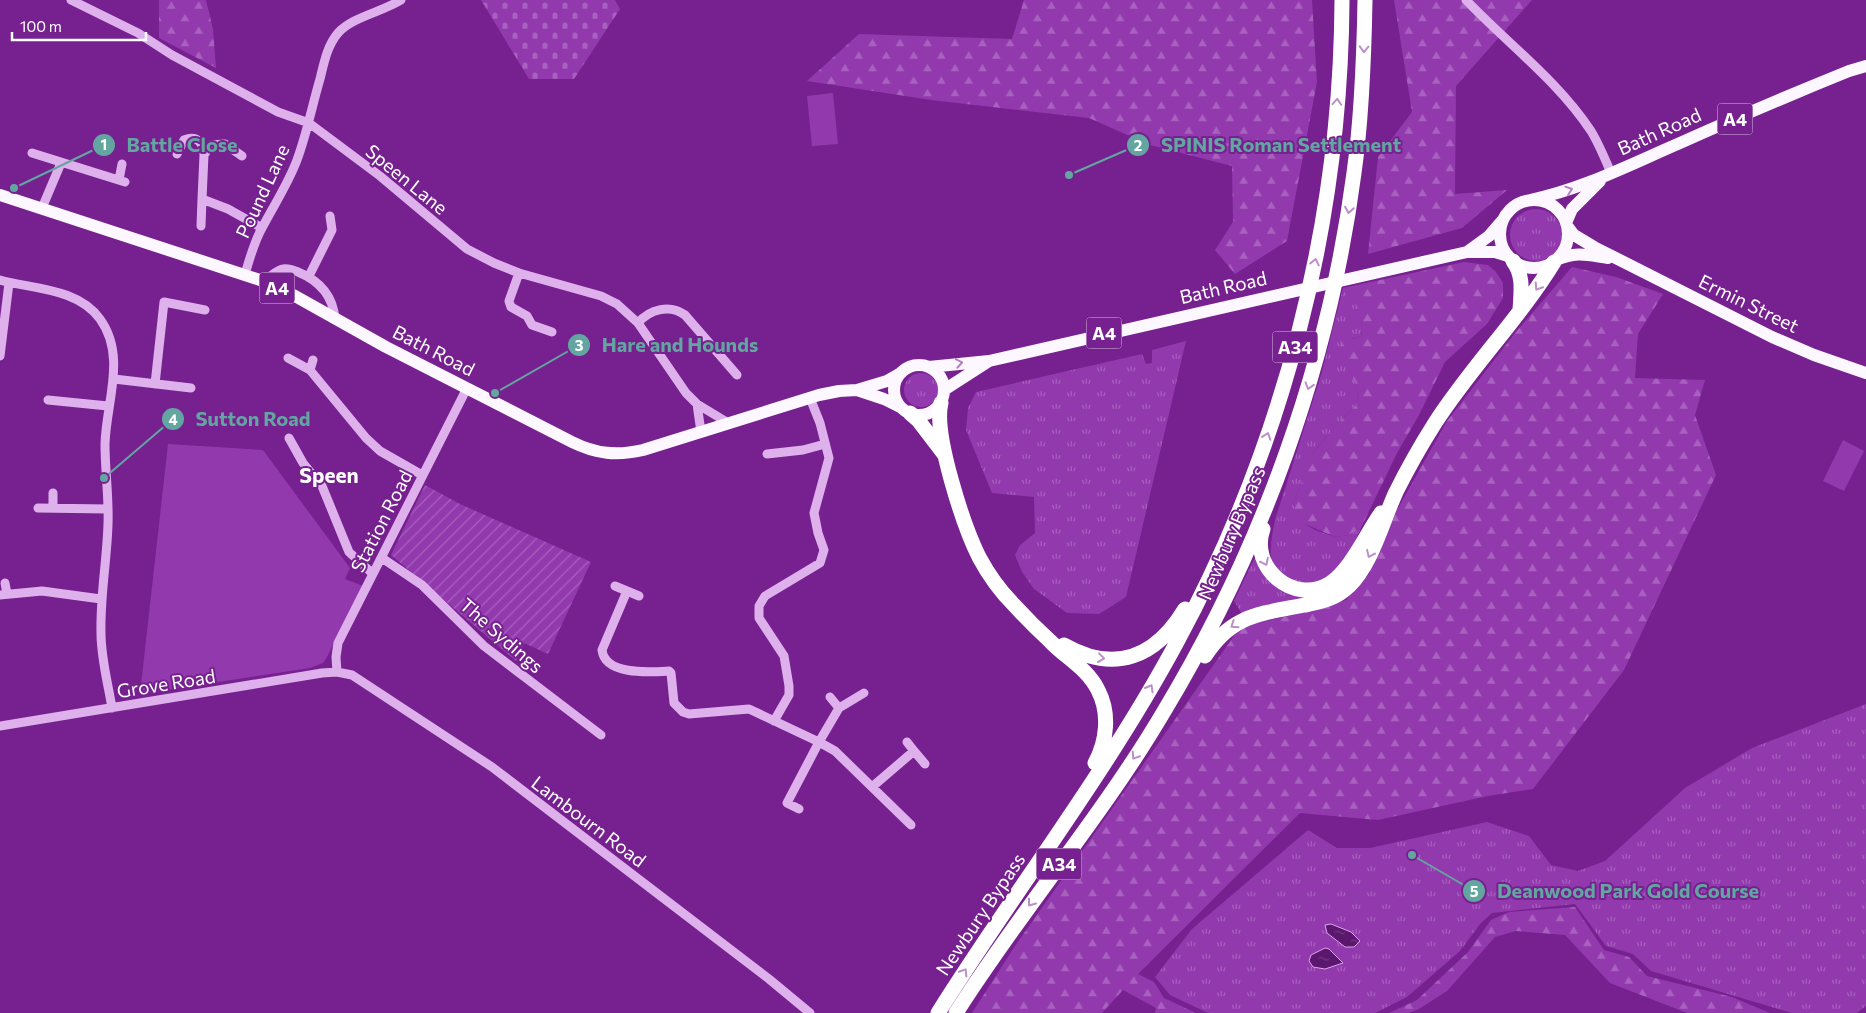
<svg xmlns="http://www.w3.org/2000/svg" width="1866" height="1013" font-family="Commissioner,sans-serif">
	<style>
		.grass { fill: url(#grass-tufts) }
		.forest { fill: url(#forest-firs) }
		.cemetery { fill: url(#cemetery-stones) }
		.park { fill: #9239ae }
		.garden { fill: url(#garden-furrows) }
		.water { fill: url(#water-ripples); stroke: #dba5ed }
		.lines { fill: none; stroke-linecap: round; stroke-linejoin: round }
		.minor { stroke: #deb1ec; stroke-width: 9 }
		.major { stroke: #fdf7ff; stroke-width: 12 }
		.highway { stroke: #fff; stroke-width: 15 }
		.oneway { stroke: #ba90c7 }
		.oneway2 { stroke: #b381c1 }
		.labels { text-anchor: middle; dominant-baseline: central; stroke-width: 4; stroke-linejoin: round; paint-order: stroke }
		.shield { fill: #76218f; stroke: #d6bcdd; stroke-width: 1 }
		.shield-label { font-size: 18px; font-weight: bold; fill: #fff }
		.street-label { font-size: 19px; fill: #fff; stroke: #76218f }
		.quarter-label { font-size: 21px; font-weight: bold; fill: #fff; stroke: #76218f }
		.leader { fill: none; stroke: #63a6a1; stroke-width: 2 }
		.callout-dot { fill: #63a6a1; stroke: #76218f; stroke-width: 2 }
		.mark-label { font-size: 15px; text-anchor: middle; font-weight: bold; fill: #fff }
		.callout-label { font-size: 20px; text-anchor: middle; font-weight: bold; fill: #63a6a1; stroke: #76218f; stroke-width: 4; stroke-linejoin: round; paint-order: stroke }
	</style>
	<defs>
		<pattern id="grass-tufts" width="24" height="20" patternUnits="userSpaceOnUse" patternTransform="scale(1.25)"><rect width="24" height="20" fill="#9239ae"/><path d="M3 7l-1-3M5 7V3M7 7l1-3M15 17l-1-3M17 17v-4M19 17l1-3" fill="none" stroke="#a861be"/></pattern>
		<pattern id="forest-firs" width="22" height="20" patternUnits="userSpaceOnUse" patternTransform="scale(1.25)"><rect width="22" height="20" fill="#9239ae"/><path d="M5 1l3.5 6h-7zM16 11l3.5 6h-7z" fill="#a861be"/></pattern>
		<pattern id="cemetery-stones" width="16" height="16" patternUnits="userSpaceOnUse" patternTransform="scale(1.25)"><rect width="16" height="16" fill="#9239ae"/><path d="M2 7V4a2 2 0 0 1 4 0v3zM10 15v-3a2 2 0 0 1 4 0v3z" fill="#a861be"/></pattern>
		<pattern id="garden-furrows" width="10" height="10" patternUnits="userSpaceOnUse" patternTransform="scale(1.25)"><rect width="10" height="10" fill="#9239ae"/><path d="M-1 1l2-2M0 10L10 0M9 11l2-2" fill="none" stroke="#a861be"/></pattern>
		<pattern id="water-ripples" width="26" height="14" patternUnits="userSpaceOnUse" patternTransform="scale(1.25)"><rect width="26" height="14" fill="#5b176e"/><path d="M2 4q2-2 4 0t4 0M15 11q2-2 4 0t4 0" fill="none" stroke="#743a84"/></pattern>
	</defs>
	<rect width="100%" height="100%" fill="#76218f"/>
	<!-- grass -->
	<path class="grass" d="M1510 235a26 26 0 1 1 52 0a26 26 0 1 1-52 0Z
		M1347 287C1356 299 1365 322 1361 336L1352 339 1347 366 1358 389 1357 404 1334 427 1313 453 1307 465 1299 490 1293 503 1305 524 1315 530 1335 537 1349 535 1361 528C1352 546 1343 571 1323 580 1313 585 1304 585 1294 581 1290 579 1283 578 1280 575 1265 561 1272 537 1275 520L1321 375 1343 288Z
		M1186 341 1126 597 1099 614 1067 613 1034 589 1022 572 1015 555 1020 545 1035 533 1034 497 992 493 966 430 968 408 976 392 1142 354 1146 364 1152 363V350Z
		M904 390a17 17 0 1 1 34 0a17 17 0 1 1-34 0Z
		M1256 558 1261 568 1330 594 1242 614 1234 601 1254 559Z
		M1866 704V1006L1857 1013H1792L1651 971 1633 954 1606 946 1575 904 1492 913 1480 924 1460 951 1407 997 1375 1013H1208L1170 995 1155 977 1192 929 1308 830 1337 848H1370L1487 822 1529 836 1551 865 1578 871 1605 861 1685 788 1752 748Z"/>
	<!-- forest -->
	<path class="forest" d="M159 0H206L213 29 216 68 159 38Z
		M1024 0H1312L1317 82 1287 241 1235 274 1215 250 1233 222 1232 166 1150 145 1089 118 931 100 807 81 859 34 1012 39Z
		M1394 0H1532L1456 86 1455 194 1507 190 1462 228 1368 254 1378 157 1412 112Z
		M1464 262 1488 265 1496 272 1503 283V298L1487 324 1445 362 1419 415 1397 453 1361 528 1349 535 1335 537 1305 524 1295 513 1293 503 1299 490 1307 464 1313 453 1334 427 1357 404 1358 389 1342 357 1340 348 1342 343 1361 336C1365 323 1355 299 1347 287Z
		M1572 267 1616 277 1663 294 1638 334 1635 378 1705 380 1695 415 1716 475 1624 670 1533 789 1488 796 1378 820 1300 813 1138 974 1154 982 1164 998 1196 1013H1155L1156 1008 1123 990 1102 1013H972L1015 946 1241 626 1280 618 1346 600 1369 574 1398 508 1447 421 1515 333Z
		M1575 907 1604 950 1629 957 1647 976 1732 997 1770 1013H1687L1610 983 1565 935 1516 931 1495 937 1447 991 1419 1009 1409 1013H1389L1417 1000 1468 952 1491 920 1509 912Z"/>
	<!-- cemetery -->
	<path class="cemetery" d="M481 0H615L620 9 574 79H529Z"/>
	<!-- park -->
	<path class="park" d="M833 93 838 144 812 146 807 96Z
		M1843 440 1864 451 1844 491 1823 481Z
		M168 444 263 450 350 568 345 579 363 586 327 657 323 663 310 668 140 694Z"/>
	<!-- garden -->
	<path class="garden" d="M425 485 460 504 591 562 548 654 524 643 516 661 391 555Z"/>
	<!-- water -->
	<path class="water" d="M1331 924 1351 932 1360 941 1354 947H1345L1327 933 1325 925Z
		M1325 948 1329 949 1343 963 1325 969 1313 967 1309 961 1311 955Z"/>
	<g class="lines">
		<!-- minor -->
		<path class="minor" d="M71 0 138 33 172 55 278 112 309 123 380 176 467 249 494 263 519 273 601 296 617 304 638 323 686 393 697 404 730 424
			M1466 0C1508 44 1557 80 1591 131 1599 144 1605 159 1611 173
			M32 153 125 182
			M177 154 184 140C197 135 203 142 204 155
			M242 156 225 144 211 145 204 155 202 199 228 209 262 228
			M119 180 122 164
			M42 208 61 163
			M201 226 202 199
			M519 273 509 301 511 307 527 316 532 325 552 332
			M245 274C250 258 254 242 262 228 274 205 288 184 297 160 307 133 312 106 320 79 324 63 327 46 338 33 352 17 382 12 401 0
			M309 276 332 230 330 216
			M0 280C33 289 78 288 100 319 127 356 106 403 105 444 105 471 109 497 108 524 107 560 100 596 101 633 101 659 108 683 112 708
			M263 281C270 278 276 270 283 269 289 268 293 270 298 272 320 281 333 296 335 319
			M638 323C650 309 670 304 685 315L737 375
			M0 356 9 283
			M288 358 310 370 366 438 380 451 422 475
			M310 370 313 360
			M114 379 191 388
			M155 384 164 302 205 310
			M48 400 108 406
			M697 404 701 432
			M289 438 303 463 322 486 349 552 373 574
			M767 454 803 450 825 444
			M38 508 108 509
			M53 508V493
			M382 558 422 585 484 646 601 735
			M5 583 7 594
			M615 586 639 596
			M627 591 602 650C605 676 651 672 669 671L671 673 674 703 683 712 689 714 749 709 819 742 787 803 799 809
			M0 595 42 591 101 599
			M337 672 336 657 338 643 467 388
			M864 693 839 708 819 742 835 751 911 825
			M830 697 839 708
			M774 721 789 695V686L784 656 759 618V606L765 596 820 563 824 550 818 533 814 513 829 458 820 423 810 398
			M0 726 322 673 337 672 352 675 492 767 769 979 810 1013
			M907 742 914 751
			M872 787 914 751 925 764"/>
		<!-- major -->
		<path class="major" d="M0 195 263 281 295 296 386 347 572 442C596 454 617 456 643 450L819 395 839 391 857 390 887 381 901 373
			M1500 234a34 34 0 1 1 68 0a34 34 0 1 1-68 0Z
			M1530 200C1583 189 1631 164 1680 143 1736 118 1792 94 1849 71L1866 66
			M1566 223 1572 209 1600 181
			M1568 227 1574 235 1594 247 1772 337 1814 355 1866 373
			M1467 252 1489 236 1502 221
			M1556 260C1577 251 1587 255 1608 258
			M894 390a25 25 0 1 1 50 0a25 25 0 1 1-50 0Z
			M929 367 989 361 1467 252H1495L1508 256
			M857 390 884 399 902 408
			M944 390 989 361"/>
		<!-- highway -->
		<path class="highway" d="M1513 261C1524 275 1521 292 1520 310
			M941 403C933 434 964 527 979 557 988 574 1001 592 1015 606 1026 618 1038 630 1050 641 1066 658 1087 668 1098 690 1110 713 1107 741 1095 763
			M910 413 918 420 944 454
			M1263 529C1249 568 1294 605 1329 584 1351 570 1366 534 1381 513
			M1064 645C1115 674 1156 657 1185 609
			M1205 656C1232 614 1260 614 1305 605 1322 602 1337 598 1349 586 1372 564 1383 520 1396 492 1408 468 1421 445 1435 423 1471 367 1519 319 1554 262
			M938 1013C1016 889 1107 772 1177 642 1283 446 1341 224 1342 0
			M956 1013C1021 910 1101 818 1163 713 1262 549 1329 364 1354 173 1362 116 1364 58 1365 0"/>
	</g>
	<!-- one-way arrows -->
	<defs><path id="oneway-chevron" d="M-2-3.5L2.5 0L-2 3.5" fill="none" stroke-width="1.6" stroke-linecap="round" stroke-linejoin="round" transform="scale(1.25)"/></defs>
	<g class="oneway">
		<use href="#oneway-chevron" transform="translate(1364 49) rotate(92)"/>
		<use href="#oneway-chevron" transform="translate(1337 102) rotate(-86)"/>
		<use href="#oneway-chevron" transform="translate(1349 210) rotate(99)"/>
		<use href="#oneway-chevron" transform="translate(1315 262) rotate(-78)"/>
		<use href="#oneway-chevron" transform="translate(1538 287) rotate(123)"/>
		<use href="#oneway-chevron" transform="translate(1309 386) rotate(107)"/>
		<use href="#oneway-chevron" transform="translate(1267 436) rotate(-71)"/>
		<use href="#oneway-chevron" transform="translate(1370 554) rotate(115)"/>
		<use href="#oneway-chevron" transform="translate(1265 562) rotate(64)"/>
		<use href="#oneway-chevron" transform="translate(1234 625) rotate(146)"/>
		<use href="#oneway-chevron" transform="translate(1101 658) rotate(7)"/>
		<use href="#oneway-chevron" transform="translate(1150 688) rotate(-60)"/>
		<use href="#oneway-chevron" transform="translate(1135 756) rotate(123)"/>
		<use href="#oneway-chevron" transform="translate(1031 903) rotate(126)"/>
		<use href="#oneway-chevron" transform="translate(964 972) rotate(-58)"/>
	</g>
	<g class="oneway2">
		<use href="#oneway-chevron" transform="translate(1569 190) rotate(-19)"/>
		<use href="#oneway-chevron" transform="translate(959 363) rotate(-10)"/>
	</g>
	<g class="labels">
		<!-- shield labels -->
		<g class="shield">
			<rect x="1717.5" y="103.5" width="35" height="31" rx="4"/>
			<rect x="259.5" y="272.5" width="35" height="31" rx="4"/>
			<rect x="1086.5" y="317.5" width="35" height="31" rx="4"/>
			<rect x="1272.5" y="331.5" width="45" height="31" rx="4"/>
			<rect x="1036.5" y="848.5" width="45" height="31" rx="4"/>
		</g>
		<g class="shield-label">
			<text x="1735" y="119">A4</text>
			<text x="277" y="288">A4</text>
			<text x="1104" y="333">A4</text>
			<text x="1295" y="347">A34</text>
			<text x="1059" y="864">A34</text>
		</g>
		<!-- street labels -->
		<g class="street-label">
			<text transform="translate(1659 131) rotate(-24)">Bath Road</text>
			<text transform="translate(407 179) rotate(39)">Speen Lane</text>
			<text transform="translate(262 191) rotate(-65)">Pound Lane</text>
			<text transform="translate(1223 287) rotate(-13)">Bath Road</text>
			<text transform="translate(1749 303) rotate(26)">Ermin Street</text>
			<text transform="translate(434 350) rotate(27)">Bath Road</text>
			<text transform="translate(381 521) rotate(-63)">Station Road</text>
			<text transform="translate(1231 533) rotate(-67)">Newbury Bypass</text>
			<text transform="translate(502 635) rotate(41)">The Sydings</text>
			<text transform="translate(166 683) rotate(-9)">Grove Road</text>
			<text transform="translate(589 821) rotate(37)">Lambourn Road</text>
			<text transform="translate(980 914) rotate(-56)">Newbury Bypass</text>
		</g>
		<!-- quarter labels -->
		<g class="quarter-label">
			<text x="329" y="474">Speen</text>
		</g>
	</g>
	<!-- callouts -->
	<path class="leader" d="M14 188L104 145M1069 175L1138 145M495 393L579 345M104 478L173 419M1412 855L1474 891"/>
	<g class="callout-dot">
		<circle cx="14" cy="188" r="5"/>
		<circle cx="1069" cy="175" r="5"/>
		<circle cx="495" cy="393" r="5"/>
		<circle cx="104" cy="478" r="5"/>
		<circle cx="1412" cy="855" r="5"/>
		<circle cx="104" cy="145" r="12"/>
		<circle cx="1138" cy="145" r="12"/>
		<circle cx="579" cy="345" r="12"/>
		<circle cx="173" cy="419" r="12"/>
		<circle cx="1474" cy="891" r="12"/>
	</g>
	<g class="mark-label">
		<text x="104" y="150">1</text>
		<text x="1138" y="151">2</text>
		<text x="579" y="351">3</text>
		<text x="173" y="425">4</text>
		<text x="1474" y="897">5</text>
	</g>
	<g class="callout-label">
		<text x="182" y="152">Battle Close</text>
		<text x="1281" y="152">SPINIS Roman Settlement</text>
		<text x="680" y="352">Hare and Hounds</text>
		<text x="253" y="426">Sutton Road</text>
		<text x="1628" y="898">Deanwood Park Gold Course</text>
	</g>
	<!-- scale -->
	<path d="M12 32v8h134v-8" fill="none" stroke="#ffffff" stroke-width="2.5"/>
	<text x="20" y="32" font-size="15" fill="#ffffff" stroke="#76218f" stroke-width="4" paint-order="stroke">100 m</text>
</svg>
